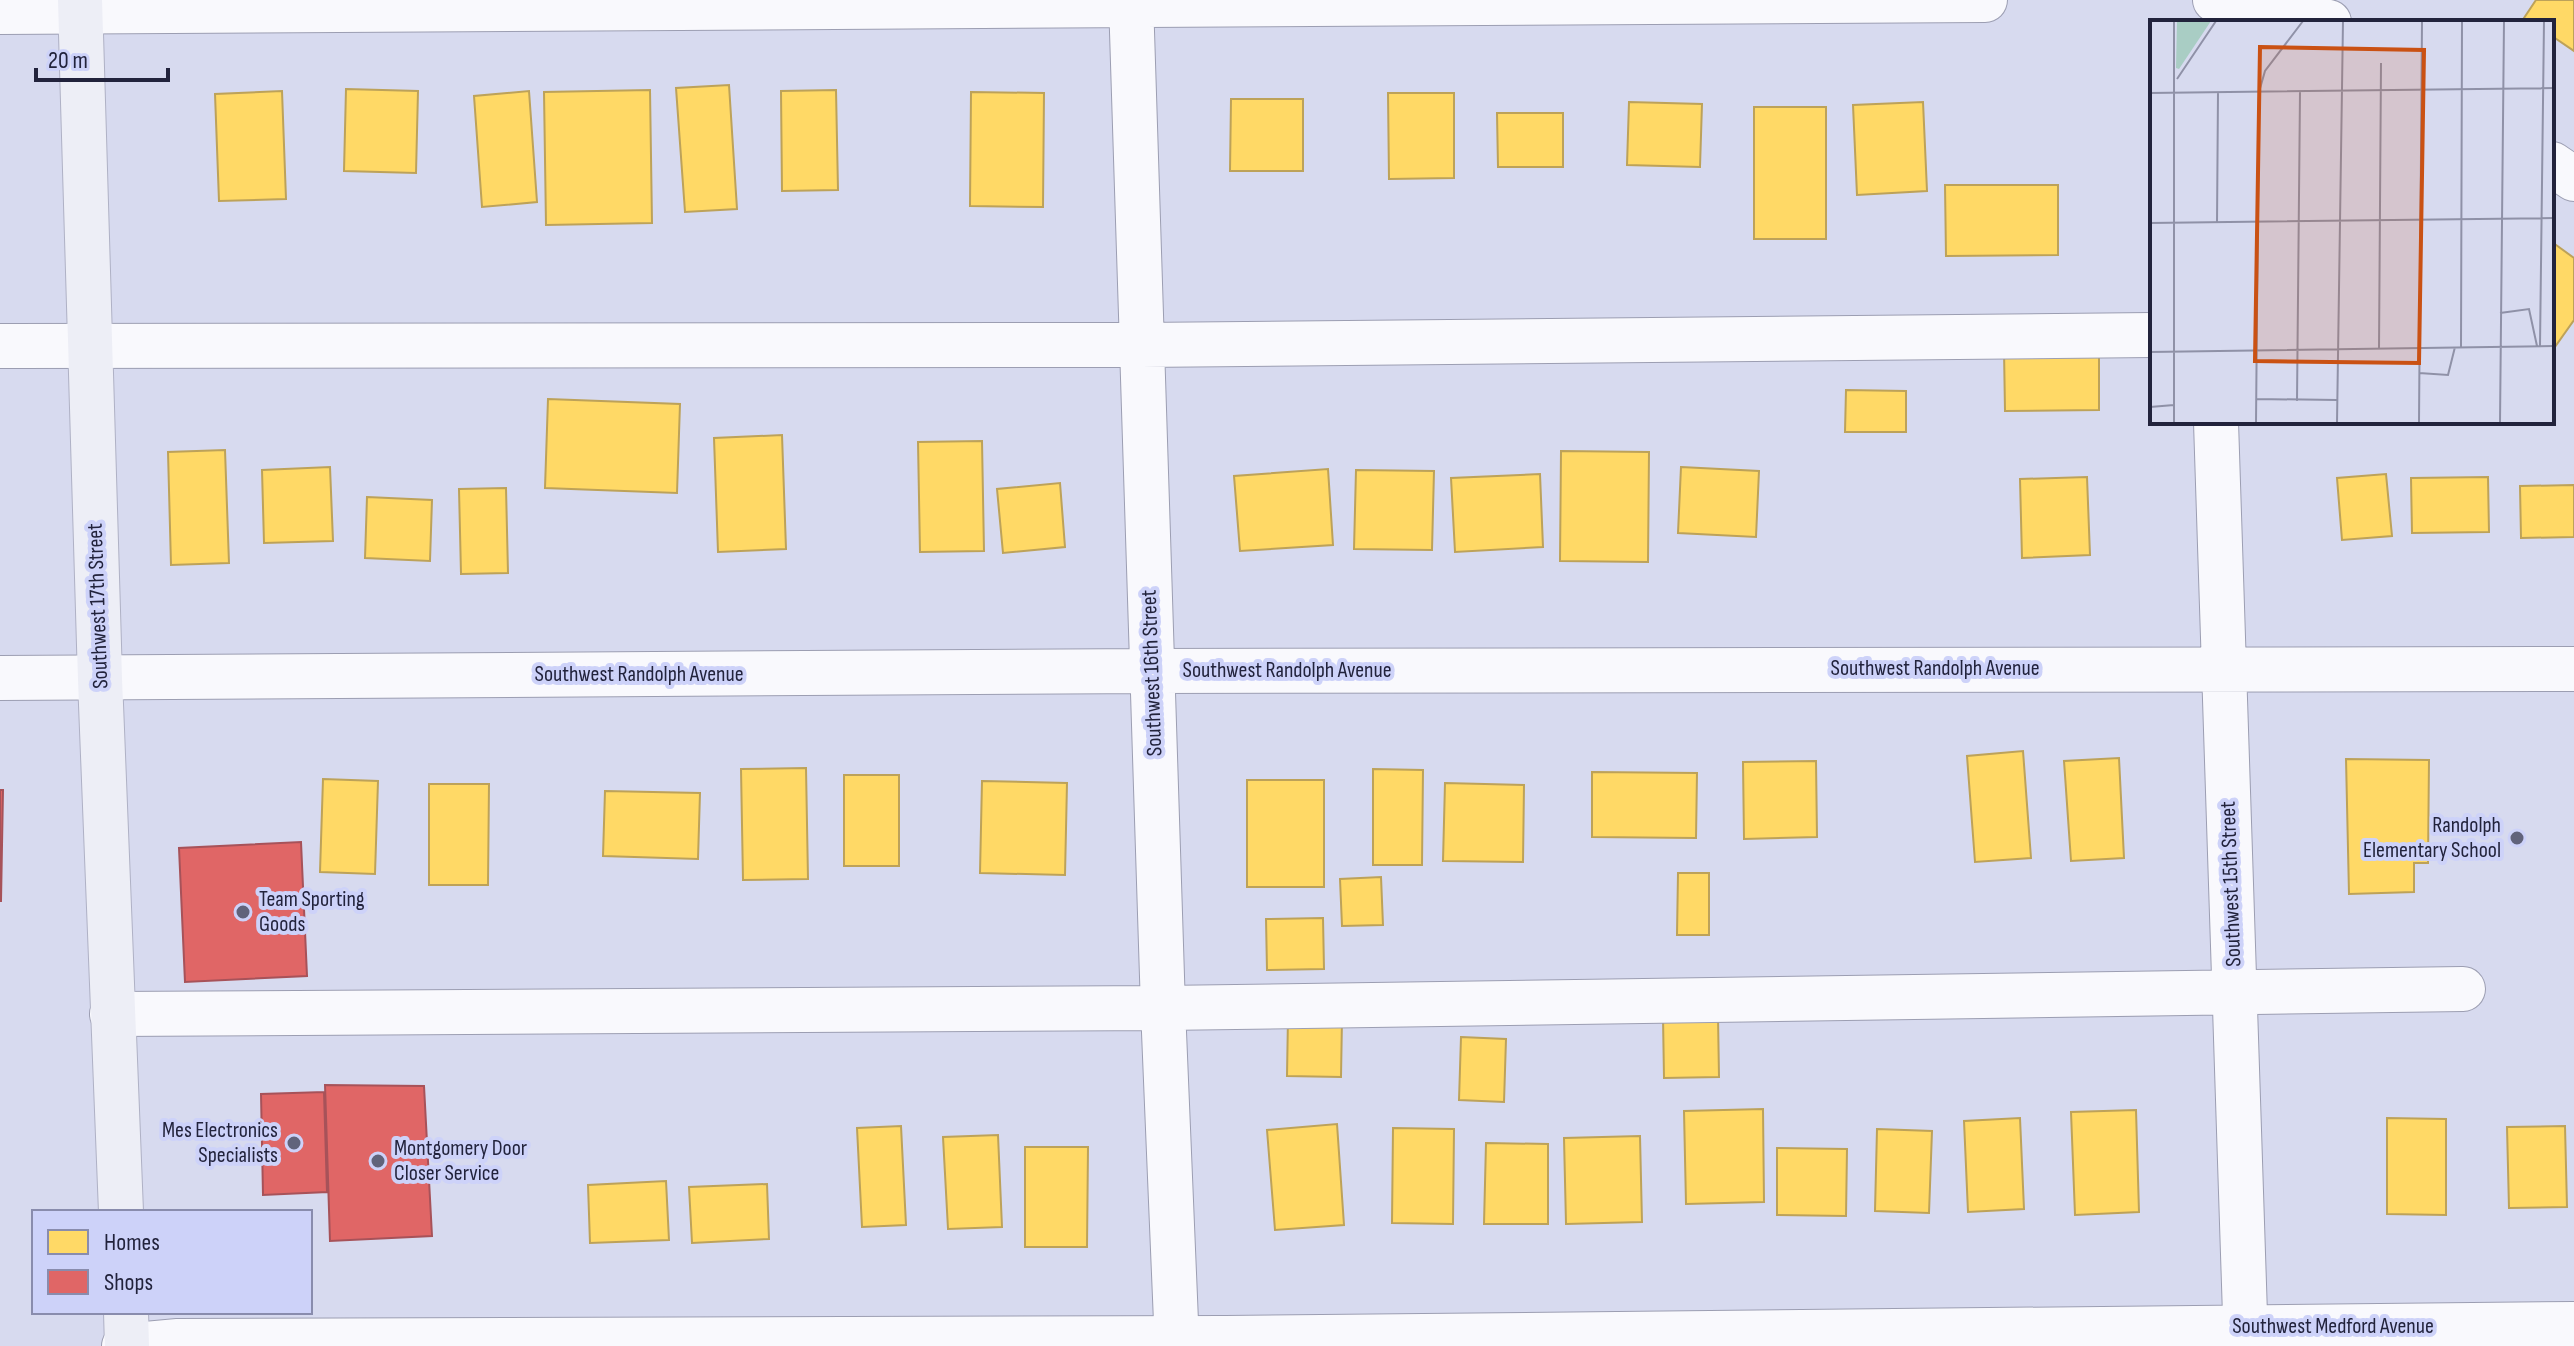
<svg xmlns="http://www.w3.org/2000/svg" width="2574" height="1346" font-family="'Sofia Sans Condensed',sans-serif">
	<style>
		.homes { fill: #ffd966; stroke: #bda259; stroke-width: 2 }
		.shops { fill: #e06666; stroke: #a75259; stroke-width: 2 }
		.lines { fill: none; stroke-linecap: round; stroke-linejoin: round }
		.minor-casing { stroke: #9c9eb2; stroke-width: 46 }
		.major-casing { stroke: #afb1c5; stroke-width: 46 }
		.minor { stroke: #f9f9fd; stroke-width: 44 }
		.major { stroke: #edeef6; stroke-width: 44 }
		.poi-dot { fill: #61637b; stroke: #cdd2f9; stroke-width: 3 }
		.labels { text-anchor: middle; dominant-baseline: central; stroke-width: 8; stroke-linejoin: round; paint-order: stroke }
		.street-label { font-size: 22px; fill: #22233c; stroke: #cdd2f9 }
		.poi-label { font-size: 22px; fill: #22233c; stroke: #cdd2f9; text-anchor: end }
		.inset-road { fill: none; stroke: #8f91a7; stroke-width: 2 }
		.view { fill: #ca5113; fill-opacity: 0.15; stroke: #ca5113; stroke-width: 4 }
		.inset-edge { fill: none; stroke: #22233c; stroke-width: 4 }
	</style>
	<rect width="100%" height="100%" fill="#d7daef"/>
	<!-- homes -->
	<path class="homes" d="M2536 0H2574V51L2552 36V22H2530L2524 18Z
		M729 85 737 209 685 212 676 88Z
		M346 89 418 91 416 173 344 171Z
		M650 90 652 223 546 225 544 92Z
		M836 90 838 190 782 191 781 91Z
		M282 91 286 199 219 201 215 94Z
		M529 91 537 202 482 207 474 96Z
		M971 92 1044 93 1043 207 970 206Z
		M1388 93H1454V178L1389 179Z
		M1231 99H1303V171H1230Z
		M1629 102 1702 104 1700 167 1627 165Z
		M1923 102 1927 191 1857 195 1853 105Z
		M1754 107H1826V239H1754Z
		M1497 113H1563V167H1498Z
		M1945 185H2058V255L1946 256Z
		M2552 242 2574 258V320L2552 351Z
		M2099 349V410L2005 411 2004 350Z
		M1846 390 1906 391V432H1845Z
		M548 399 680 404 677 493 545 488Z
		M782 435 786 549 718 552 714 438Z
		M982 441 984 551 920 552 918 442Z
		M225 450 229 563 171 565 168 452Z
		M1561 451 1649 452 1648 562 1560 561Z
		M330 467 333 541 264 543 262 470Z
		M1681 467 1759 471 1756 537 1678 533Z
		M1328 469 1333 545 1240 551 1234 476Z
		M1356 470 1434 471 1432 550 1354 549Z
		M1540 474 1543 547 1455 552 1451 478Z
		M2386 474 2392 536 2342 540 2337 478Z
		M2087 477 2090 555 2022 558 2020 479Z
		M2488 477 2489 532 2412 533 2411 478Z
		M1060 483 1065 547 1003 553 997 489Z
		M2574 485V537L2521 538 2520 486Z
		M506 488 508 573 461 574 459 489Z
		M367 497 432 500 430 561 365 558Z
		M2023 751 2031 858 1975 862 1967 756Z
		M2119 758 2124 858 2071 861 2064 761Z
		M2346 759 2429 760 2428 863H2414V892L2349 894Z
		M1816 761 1817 837 1744 839 1743 762Z
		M806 768 808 879 743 880 741 769Z
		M1373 769 1423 770 1422 865H1373Z
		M1592 772 1697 773 1696 838 1592 837Z
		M844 775H899V866H844Z
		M323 779 378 781 375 874 320 872Z
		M1247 780H1324V887H1247Z
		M982 781 1067 783 1065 875 980 873Z
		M1445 783 1524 785 1523 862 1443 861Z
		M429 784H489L488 885H429Z
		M605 791 700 793 698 859 603 856Z
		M1678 873H1709V935H1677Z
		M1381 877 1383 925 1342 926 1340 879Z
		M1323 918 1324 969 1267 970 1266 919Z
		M1718 1016 1719 1077 1664 1078 1663 1017Z
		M1288 1017 1342 1019 1341 1077 1287 1076Z
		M1461 1037 1506 1039 1504 1102 1459 1100Z
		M1763 1109 1764 1202 1686 1204 1684 1111Z
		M2136 1110 2139 1212 2075 1215 2071 1112Z
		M2020 1118 2024 1209 1968 1212 1964 1121Z
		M2387 1118 2446 1119V1215L2387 1214Z
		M1337 1124 1344 1225 1275 1230 1267 1130Z
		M901 1126 906 1225 862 1227 857 1128Z
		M2565 1126 2567 1207 2509 1208 2507 1127Z
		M1393 1128 1454 1129 1453 1224 1392 1223Z
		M1877 1129 1932 1131 1929 1213 1875 1211Z
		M998 1135 1002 1227 948 1229 943 1137Z
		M1640 1136 1642 1222 1566 1224 1564 1138Z
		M1486 1143 1548 1144V1224H1484Z
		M1025 1147H1088L1087 1247H1025Z
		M1777 1148 1847 1149 1846 1216 1777 1215Z
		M666 1181 669 1240 590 1243 588 1185Z
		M767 1184 769 1239 692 1243 689 1187Z"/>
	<!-- shops -->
	<path class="shops" d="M0 790H3L1 901H0Z
		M301 842 307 976 185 982 179 848Z
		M325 1085 424 1086 432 1236 330 1241Z
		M324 1092 327 1192 263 1195 261 1094Z"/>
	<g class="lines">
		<defs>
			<path id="minor" d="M1131 0 1163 1008 1177 1346
				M2215 0 2329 22
				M0 12 1985 0
				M2552 164 2574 179
				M0 346 1141 345 2152 335
				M2216 422 2246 1346
				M0 678 1152 671 2574 669
				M112 1014 1163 1008 2463 989
				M124 1346 178 1341 1226 1338 2574 1324"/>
			<path id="major" d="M80 0 100 679 121 1212
				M126 1312 127 1346"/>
		</defs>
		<!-- minor casing -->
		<use href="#minor" class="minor-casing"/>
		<!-- major casing -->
		<use href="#major" class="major-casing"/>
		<!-- minor -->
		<use href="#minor" class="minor"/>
		<!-- major -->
		<use href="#major" class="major"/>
	</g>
	<!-- markers -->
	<g class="poi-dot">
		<circle cx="2517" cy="838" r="8"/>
		<circle cx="243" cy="912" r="8"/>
		<circle cx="294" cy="1143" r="8"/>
		<circle cx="378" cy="1161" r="8"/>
	</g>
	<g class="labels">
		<!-- street labels -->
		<g class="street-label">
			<text transform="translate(98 606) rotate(-92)">Southwest 17th Street</text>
			<text x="1935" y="668">Southwest Randolph Avenue</text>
			<text x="1287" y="670">Southwest Randolph Avenue</text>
			<text transform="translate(1152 673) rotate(-92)">Southwest 16th Street</text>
			<text x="639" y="674">Southwest Randolph Avenue</text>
			<text transform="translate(2231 884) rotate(-92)">Southwest 15th Street</text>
			<text x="2333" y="1326">Southwest Medford Avenue</text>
		</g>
		<!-- poi labels -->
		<g class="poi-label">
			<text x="2501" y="825">Randolph<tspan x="2501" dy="25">Elementary School</tspan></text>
			<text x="259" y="899" text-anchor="start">Team Sporting<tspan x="259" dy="25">Goods</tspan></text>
			<text x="278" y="1130">Mes Electronics<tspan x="278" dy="25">Specialists</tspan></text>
			<text x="394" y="1148" text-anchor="start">Montgomery Door<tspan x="394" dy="25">Closer Service</tspan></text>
		</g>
	</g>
	<!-- overview -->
	<g transform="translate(2150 20)">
		<rect width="404" height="404" fill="#d7daef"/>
		<path d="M27 1H61L29 49 26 48Z" fill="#a9cdc4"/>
		<path class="inset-road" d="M24 1V403M27 59 66 1M0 73 404 68M0 203 404 198M67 203 68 72M350 293 379 289 387 326M390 326 394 1M311 327 312 1M229 329 231 43M0 332 404 326M269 353 298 355 305 327M106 379 187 380M147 381 150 72M0 387 24 385M106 403 109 72 115 51 153 1M187 403 193 1M269 403 272 1M350 403 354 1"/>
		<path class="view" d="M110 27 274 30 269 343 105 341Z"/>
		<rect width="404" height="404" class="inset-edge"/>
	</g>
	<!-- legend -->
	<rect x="32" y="1210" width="280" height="104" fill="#cdd2f9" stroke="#898cad" stroke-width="2"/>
	<rect x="48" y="1230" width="40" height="24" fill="#ffd966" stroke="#898cad" stroke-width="2"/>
	<text x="104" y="1250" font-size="24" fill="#22233c">Homes</text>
	<rect x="48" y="1270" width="40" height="24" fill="#e06666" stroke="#898cad" stroke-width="2"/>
	<text x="104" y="1290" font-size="24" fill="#22233c">Shops</text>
	<!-- scale -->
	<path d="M36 68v12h132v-12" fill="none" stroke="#22233c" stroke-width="4"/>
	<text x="48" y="68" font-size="24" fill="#22233c" stroke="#cdd2f9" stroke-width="6" paint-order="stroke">20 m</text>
</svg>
